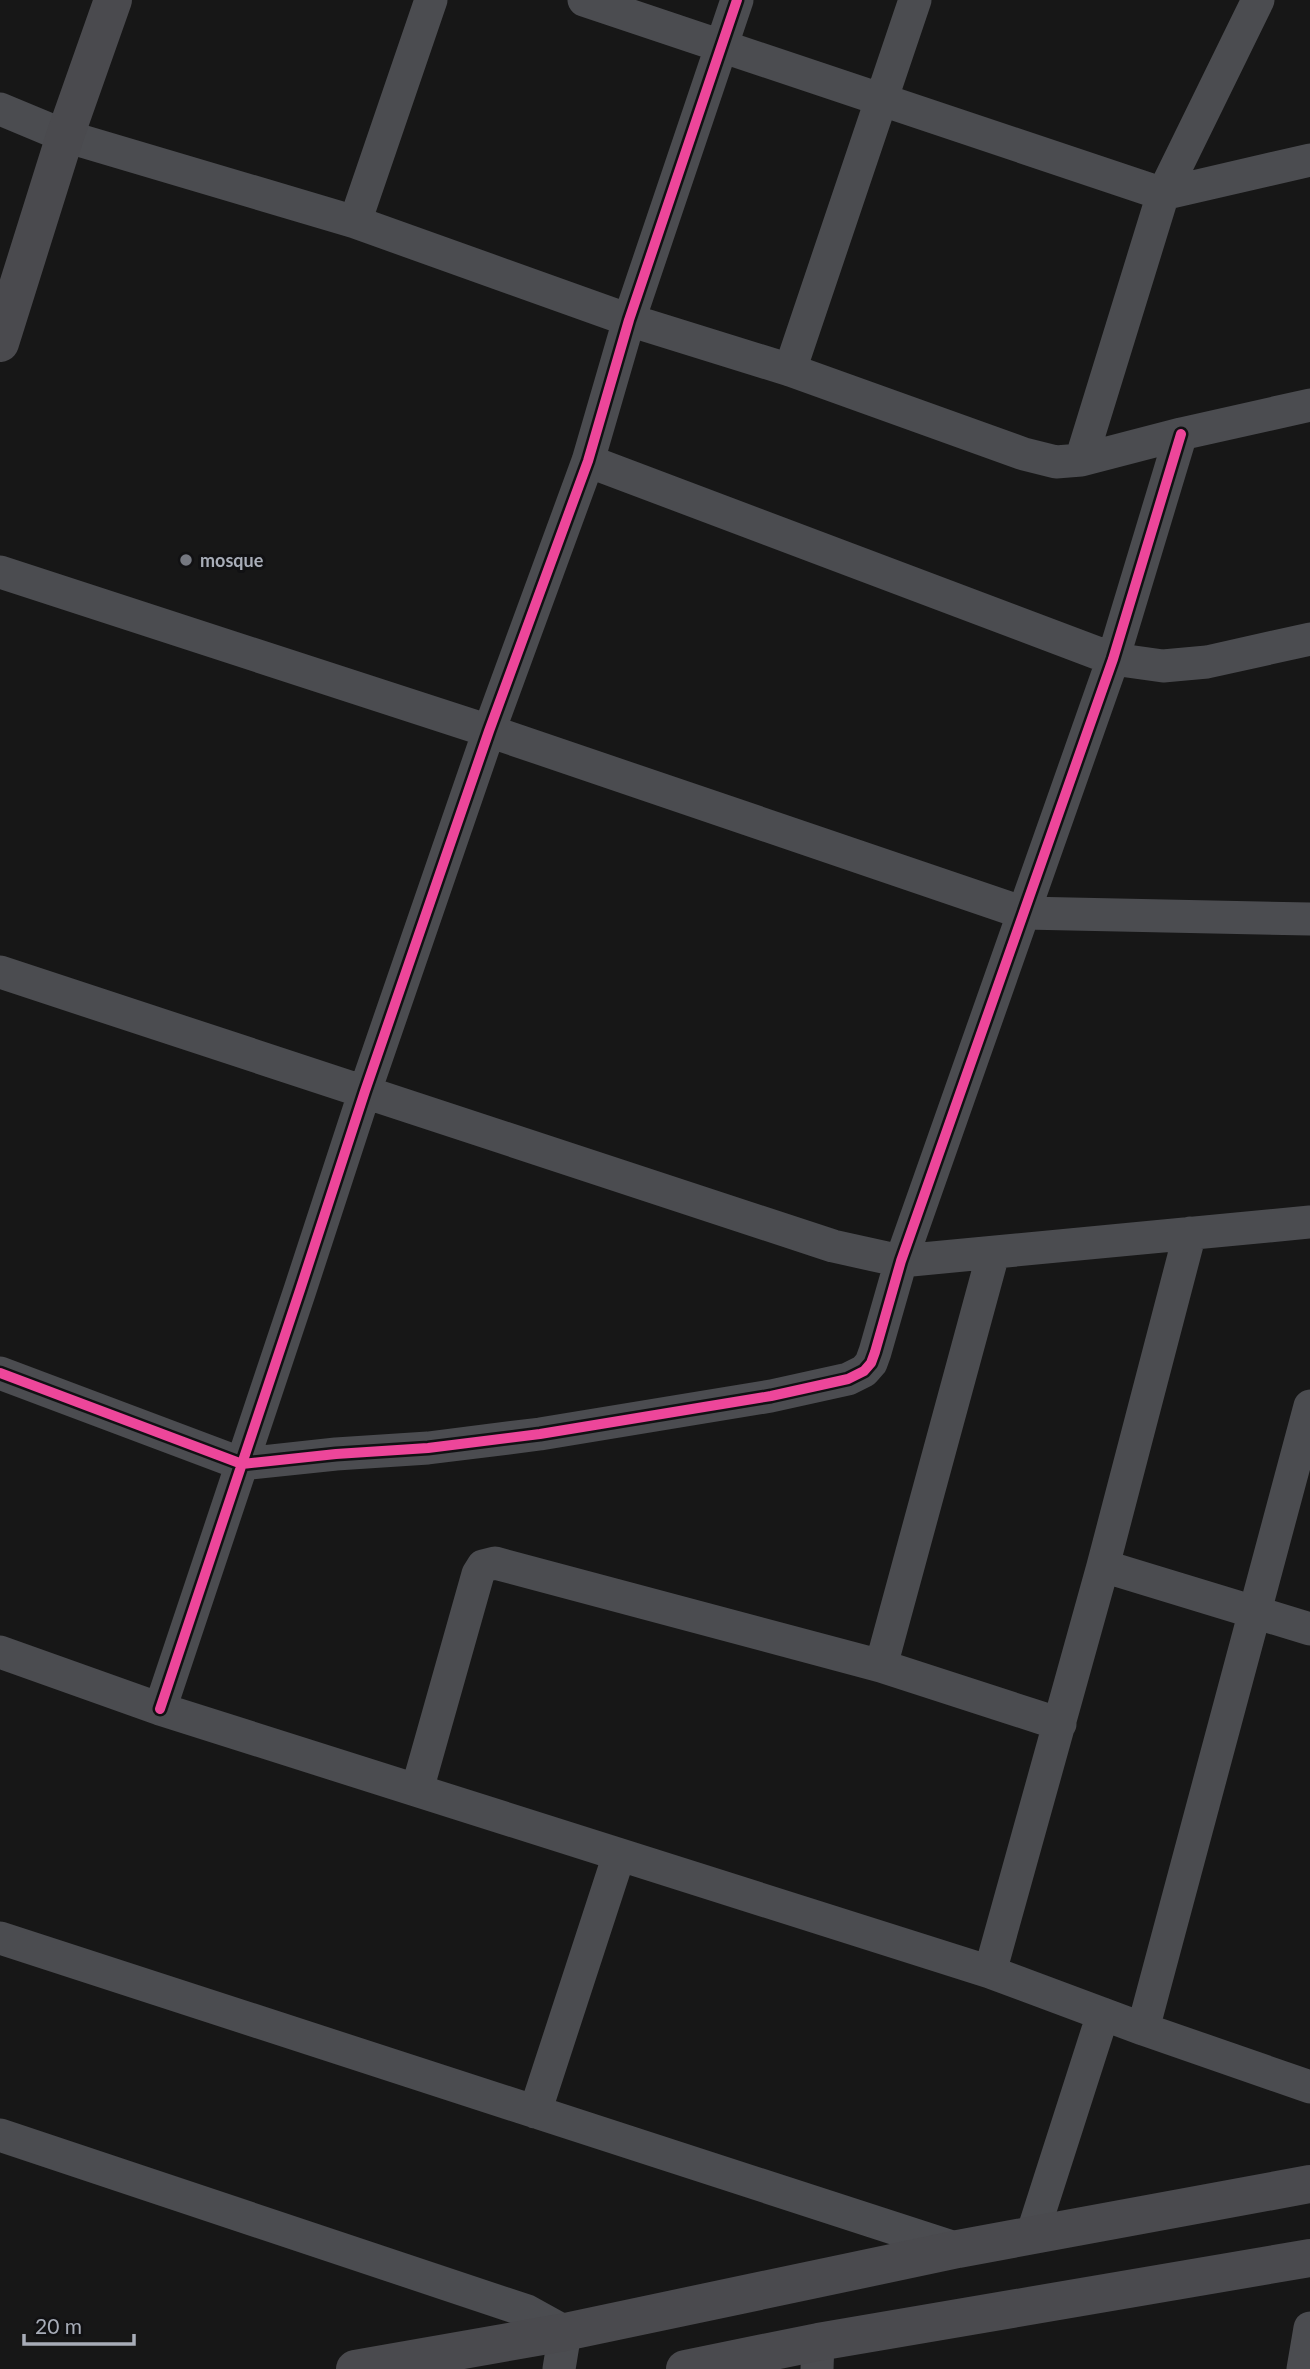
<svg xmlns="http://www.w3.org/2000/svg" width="1310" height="2369" font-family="Lato,sans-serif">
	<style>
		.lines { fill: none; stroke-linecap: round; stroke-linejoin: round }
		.street { stroke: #4b4c50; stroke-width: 33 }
		.secondary { stroke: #4a4a4e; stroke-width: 38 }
		.cycleway-casing { stroke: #111113; stroke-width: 15 }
		.cycleway { stroke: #ed469a; stroke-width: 10 }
		.poi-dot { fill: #757880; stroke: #111113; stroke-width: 2.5 }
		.labels { text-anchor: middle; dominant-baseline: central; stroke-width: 6; stroke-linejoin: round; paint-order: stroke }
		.poi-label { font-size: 18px; font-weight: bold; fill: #a8adb8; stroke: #111113; text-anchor: start }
	</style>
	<rect width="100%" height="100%" fill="#171717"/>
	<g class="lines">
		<!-- street -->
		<path class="street" d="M584 0 1163 194 1310 160
			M0 109 65 136 355 222 629 320 790 370 1024 454 1056 462 1081 460 1181 434 1310 405
			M355 222 431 0
			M790 370 915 0
			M1081 460 1163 194 1258 0
			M588 461 1113 659 1163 666 1207 662 1310 639
			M0 572 489 731 1024 913 1310 919
			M0 972 833 1246 901 1261 1310 1222
			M0 1373 242 1464 336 1454 428 1448 540 1434 771 1396 848 1379 864 1371 871 1363 875 1352 901 1261 1113 659 1181 434
			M1103 1566 1310 1629
			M0 1652 160 1709 990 1972 1143 2029 1310 2087
			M881 1666 993 1254
			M160 1709 300 1290 365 1091 489 731 588 461 629 320 737 0
			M417 1790 478 1574 483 1566 495 1563 881 1666 1060 1724
			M0 1938 958 2249
			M990 1972 1103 1566 1190 1233
			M1143 2029 1310 1406
			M535 2112 619 1855
			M0 2135 527 2311 565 2332 559 2369
			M1032 2235 1103 2014
			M817 2369 818 2342
			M1303 2369 1310 2328"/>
		<!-- secondary -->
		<path class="secondary" d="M0 343 65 136 113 0
			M355 2369 565 2332 958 2249 1310 2184
			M685 2369 818 2342 1310 2258"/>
		<defs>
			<path id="cycleway" d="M0 1373 242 1464 336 1454 428 1448 540 1434 771 1396 848 1379 864 1371 871 1363 875 1352 901 1261 1113 659 1181 434
				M160 1709 300 1290 365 1091 489 731 588 461 629 320 737 0"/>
		</defs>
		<!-- cycleway casing -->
		<use href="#cycleway" class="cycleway-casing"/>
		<!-- cycleway -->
		<use href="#cycleway" class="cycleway"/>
	</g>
	<!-- markers -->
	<circle class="poi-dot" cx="186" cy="560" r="7"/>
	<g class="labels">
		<!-- poi labels -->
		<g class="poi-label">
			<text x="200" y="560">mosque</text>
		</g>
	</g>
	<!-- scale -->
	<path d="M24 2334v10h110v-10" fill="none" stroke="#a8adb8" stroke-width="3.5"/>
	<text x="35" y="2334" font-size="21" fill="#a8adb8" stroke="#111113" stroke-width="5" paint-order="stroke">20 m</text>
</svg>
